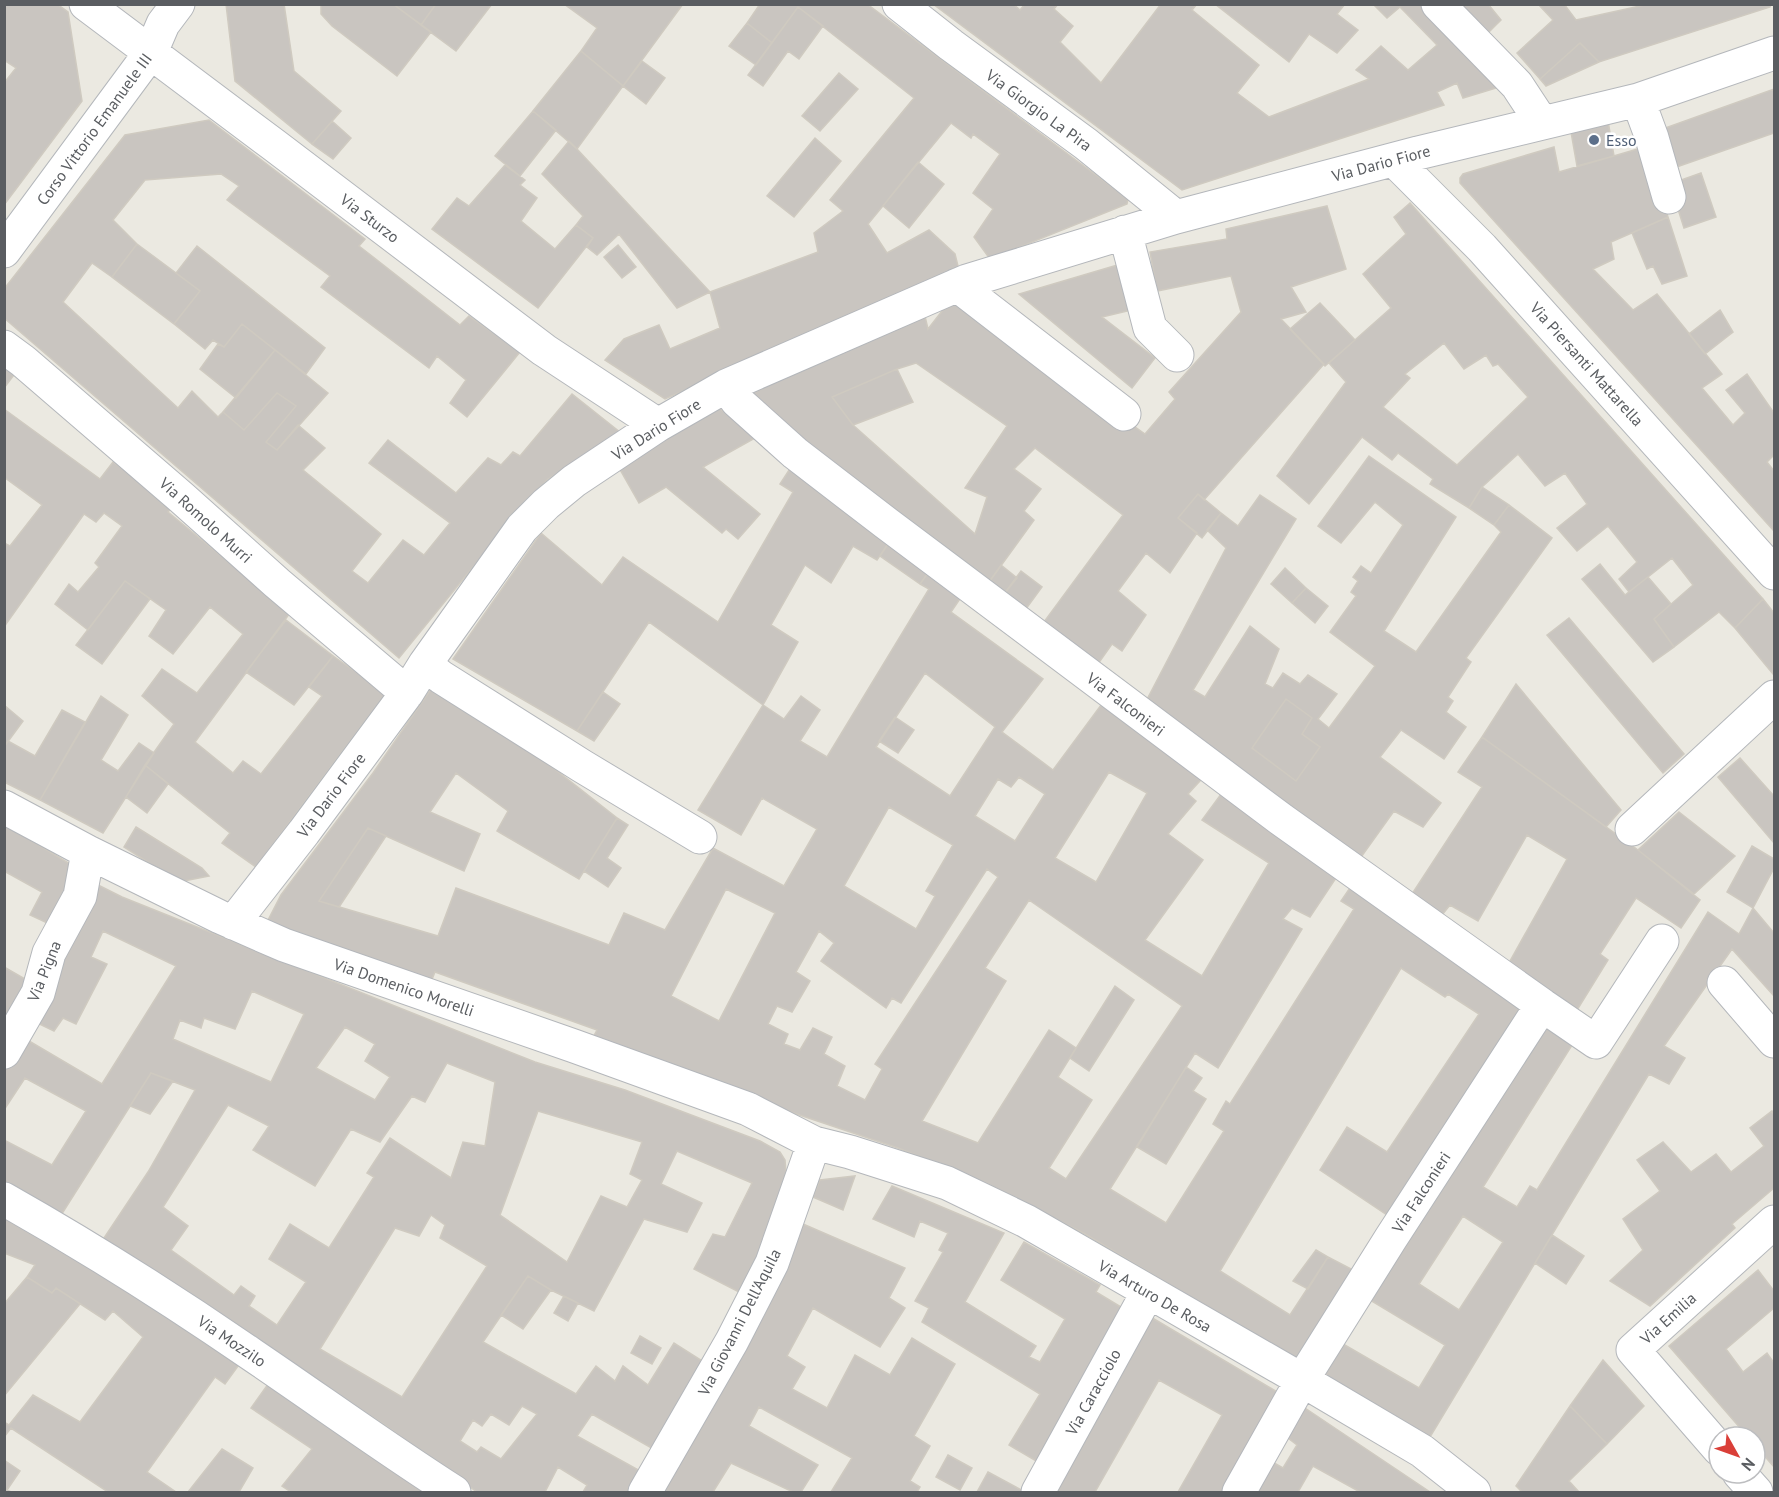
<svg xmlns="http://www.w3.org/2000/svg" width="1779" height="1497" font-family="'PT Sans',sans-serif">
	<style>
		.building { fill: #c9c5c0; stroke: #cfcac0; stroke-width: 1.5; fill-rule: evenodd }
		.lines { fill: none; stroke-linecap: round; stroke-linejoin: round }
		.minor-casing { stroke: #b4b7bb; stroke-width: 35 }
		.minor { stroke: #fff; stroke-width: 33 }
		.service-dot { fill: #5c6f8a; stroke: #fff; stroke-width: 2 }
		.labels { text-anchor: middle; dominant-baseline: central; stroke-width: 5; stroke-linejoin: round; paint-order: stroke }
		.street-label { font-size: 16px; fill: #5a5d61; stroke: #fff }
		.service-label { font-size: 16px; fill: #4e5e75; stroke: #fff; text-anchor: start }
	</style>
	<rect width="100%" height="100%" fill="#ebe9e1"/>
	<!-- building -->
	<path class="building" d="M4 4H57L68 12 82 101 4 205V83L16 68 4 60Z
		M226 4H284L294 71 341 111 312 144 235 81Z
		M321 4H393L431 32 397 76 332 26 321 14Z
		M393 4H436L421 25Z
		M436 4H492L456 51 421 25Z
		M564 4H683L623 86 581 51 597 28Z
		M760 4H867L1128 199 1127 204 990 259 974 237 993 209 973 193 1000 154 973 134 971 138 951 123 868 224 887 253 929 230 955 254 959 270 665 399 605 360 624 339 659 325 670 349 720 328 710 292 818 252 814 233 843 211 830 200 914 98 798 7 772 43 747 23Z
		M933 4H1013L1020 10 1025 4H1058L1054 9 1073 26 1060 42 1101 83 1161 4H1197L1192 10 1259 65 1237 93 1269 117 1369 79 1356 70 1381 46 1408 70 1437 45 1400 7 1387 18 1373 4H1425L1503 86 1463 98 1457 83 1437 92 1444 105 1182 190Z
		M1215 4H1345L1337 14 1358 30 1337 53 1309 34 1289 62Z
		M1460 4H1488L1501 20 1488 33Z
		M1538 4H1564L1576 20 1649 4H1771L1770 7 1599 62 1580 43 1540 79 1517 53 1553 20Z
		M798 7 823 26 799 59 788 51 763 86 748 75Z
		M747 23 772 43 756 65 729 46Z
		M1580 43 1599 62 1546 86 1540 79Z
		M581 51 623 86 577 149 533 111Z
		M642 61 665 78 646 104 623 86Z
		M839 73 858 89 820 131 802 116Z
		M1774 89V133L1668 170 1657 131Z
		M533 111 556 130 520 176 495 156Z
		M209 120 365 239 359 246 460 325 469 316 520 352 467 417 450 403 466 380 437 356 429 368 321 287 330 276 227 200 239 186 221 174 145 180 113 220 137 244 112 277 92 263 63 302 178 408 192 391 218 417 223 412 244 430 277 393 296 406 266 442 277 450 298 425 325 448 303 470 381 534 352 571 368 583 403 540 424 555 450 523 369 463 388 440 456 493 488 458 501 465 513 452 520 456 572 394 621 433 548 479 525 503 399 658 4 318V289L125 135Z
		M332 121 351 138 333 159 312 144Z
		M1608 121 1614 156 1577 166 1571 132Z
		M815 138 841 161 794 217 767 196Z
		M569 141 577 149 710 292 677 308 619 234 597 255 587 247 593 238 576 225 583 216 542 174Z
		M1648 146 1668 217 1611 242 1614 259 1593 269 1633 310 1657 294 1722 374 1702 388 1733 425 1745 413 1726 390 1747 374 1774 413V455L1767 462 1774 471V531L1460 183V178L1463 174 1554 147 1559 172Z
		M918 162 944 184 909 228 883 206Z
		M505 165 525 180 520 185 537 198 521 221 555 249 576 225 593 238 538 308 432 229 457 198 469 206Z
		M1701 173 1716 217 1684 228 1670 184Z
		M1410 203 1763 599 1735 628 1719 612 1674 647 1654 619 1693 585 1672 558 1629 592 1619 579 1637 562 1608 526 1577 551 1557 528 1587 504 1565 473 1545 486 1518 454 1482 487 1469 508 1430 484 1433 479 1398 453 1392 460 1362 437 1309 504 1277 476 1346 382 1329 363 1391 308 1363 274 1406 234 1394 217ZM1444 343 1464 369 1486 355 1493 366 1498 364 1528 397 1457 465 1383 407 1410 378 1405 374Z
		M1327 206 1346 269 1291 287 1306 312 1281 319 1324 364 1204 500 1198 494 1178 518 1197 533 1170 573 1146 553 1118 591 1146 615 1122 651 1112 644 1093 671 1038 630 1123 515 1035 448 1014 469 1041 489 1024 511 1034 520 987 585 795 440 747 389 924 312 928 329 953 297 1145 434 1175 399 1169 392 1241 312 1231 276 1157 291 1150 252 1227 239 1226 229ZM916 363 1007 426 965 488 987 497 975 534 853 425 832 397 897 369Z
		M1668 217 1687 276 1662 284 1653 266 1647 269 1632 233Z
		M137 244 200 291 174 324 112 277Z
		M618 245 636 267 622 278 604 257Z
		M197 246 325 348 306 374 242 324 224 347 213 340 205 349 174 324 200 291 176 273Z
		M1131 261 1140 308 1102 317 1155 358 1132 388 1019 294Z
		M1320 303 1355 340 1325 366 1290 329Z
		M1720 310 1733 332 1705 354 1689 334Z
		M242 324 275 350 236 398 200 369 218 344 224 347Z
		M275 350 328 393 277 450 266 442 296 406 277 393 244 430 223 412Z
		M4 362 17 371 4 388Z
		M897 369 913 402 853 425 832 397Z
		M719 408 757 437 703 467 760 514 738 539 726 529 722 533 666 487 639 503 618 466Z
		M4 409 100 479 113 462 173 506 168 512 290 613 195 742 233 773 243 761 261 774 322 696 309 687 333 656 386 693 256 867 222 843 230 833 145 765 174 724 142 696 162 669 197 693 243 634 210 607 173 654 149 636 166 610 125 581 88 630 55 604 69 584 78 592 99 567 95 563 122 526 104 513 96 522 84 514 4 627V543L10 546 42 505 4 477Z
		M1369 456 1456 517 1384 631 1416 652 1501 532 1494 525 1509 505 1552 538 1466 658 1471 662 1448 697 1453 701 1446 712 1466 727 1444 759 1401 730 1380 757 1441 803 1423 827 1394 811 1359 860 1142 709 1226 548 1207 530 1221 513 1238 526 1260 495 1296 519 1193 690 1205 697 1250 626 1279 649 1265 684 1273 688 1283 673 1300 684 1308 675 1337 694 1318 719 1329 728 1375 666 1330 632 1356 596 1351 592 1358 581 1353 577 1361 566 1371 573 1403 525 1375 502 1341 543 1318 526ZM1286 699 1312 718 1302 734 1320 747 1296 781 1252 748Z
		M793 464 892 538 877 560 853 546 831 583 805 565 771 625 798 642 763 705 649 622 577 731 453 659 541 533 602 585 623 557 718 622 793 492 780 484Z
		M1482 487 1509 505 1494 525 1469 508Z
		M1198 494 1221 513 1202 538 1178 518Z
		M892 538 933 566 920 584 880 556Z
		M1600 564 1625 595 1648 577 1671 604 1654 619 1674 647 1653 662 1582 579Z
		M1001 565 1017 578 1001 598 987 585Z
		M933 566 966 590 951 612 1043 679 1002 732 1053 770 1107 697 1209 771 1188 794 1196 801 1168 834 1203 860 1145 940 1202 976 1269 863 1202 820 1227 786 1342 869 1310 917 1292 908 1283 919 1302 929 1218 1068 1195 1053 1110 1189 1166 1223 1224 1131 1213 1124 1226 1101 1230 1104 1354 909 1341 901 1354 882 1530 1009 1393 1219 1320 1170 1347 1127 1387 1152 1479 1014 1448 994 1445 997 1401 968 1220 1271 1290 1315 1328 1257 1357 1272 1303 1364 1085 1234 986 1183 898 1148 719 1088 591 1041 597 1030 435 972 430 984 267 922 281 895 373 773 431 689 538 756 617 818 579 879 497 831 508 811 456 773 430 812 480 834 464 871 368 828 319 901 438 936 456 888 609 945 624 913 665 930 713 848 784 886 817 829 762 798 741 835 698 810 763 705 784 719 801 696 820 710 800 741 827 757 929 589 920 584ZM925 673 995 727 950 796 876 747ZM1109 772 1147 793 1096 882 1055 858ZM1019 777 1045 794 1015 841 975 816 998 779 1011 787ZM889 807 953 845 926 891 935 896 916 929 844 886ZM987 869 998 877 875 1064 882 1069 865 1100 837 1086 845 1066 824 1054 832 1037 813 1028 800 1050 784 1044 788 1034 768 1024 777 1006 792 1012 810 981 796 972 819 931 834 943 821 961 886 1008 892 998 901 1003ZM726 889 775 913 719 1021 671 996ZM1029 900 1182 1006 1066 1179 1049 1168 1092 1100 1058 1077 1076 1048 1049 1030 978 1143 922 1121 1006 981 985 968Z
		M1285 568 1306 588 1292 603 1271 584Z
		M1021 571 1042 587 1023 613 1001 598Z
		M125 581 150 599 102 664 76 645Z
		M1306 588 1328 606 1315 623 1292 603Z
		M1763 599 1774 613 1773 674 1735 628Z
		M1569 618 1684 754 1663 773 1547 635Z
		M286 620 333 656 294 705 246 672Z
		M1516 684 1621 810 1606 827 1482 737Z
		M603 692 620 704 594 741 577 731Z
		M101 696 128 715 101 760 118 771 139 743 154 753 103 833 40 800Z
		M1286 699 1312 718 1302 734 1320 747 1296 781 1252 748Z
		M4 705 23 721 4 747Z
		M62 710 85 722 40 800 4 782V747L8 741 35 756Z
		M895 717 914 730 898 753 879 741Z
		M1482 737 1638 850 1700 900 1681 928 1636 898 1600 954 1608 960 1574 1015 1505 970 1567 859 1527 835 1478 921 1450 905 1438 920 1408 900 1482 787 1458 772Z
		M1740 758 1774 796V843L1718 777Z
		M145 765 168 784 147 813 126 797Z
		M1679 812 1735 856 1694 894 1638 850Z
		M617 818 628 825 607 858 621 868 608 887 584 871Z
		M4 824 80 870 58 928 30 915 42 892 4 871Z
		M136 827 202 868 209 876 179 882 124 847Z
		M368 828 386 836 339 907 319 901Z
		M1752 846 1774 859V868L1753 908 1727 892Z
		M94 883 122 897 535 1062 625 1090 760 1141 780 1152 785 1160 786 1173 771 1227 741 1293 694 1269 713 1234 725 1237 752 1183 677 1151 661 1184 702 1203 687 1232 644 1219 594 1311 551 1290 528 1276 483 1342 576 1394 596 1366 615 1381 623 1366 648 1385 674 1343 707 1364 655 1450 592 1414 577 1436 642 1472 629 1492H583L587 1485 558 1467 545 1492H477L385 1425 100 1244 148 1172 195 1090 151 1073 58 1220 4 1189V1140L52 1165 86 1111 25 1078 4 1110V1060L19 1035 102 1084 176 966 103 931 91 957 107 964 76 1024 63 1018 54 1031 29 1019ZM252 991 304 1014 271 1082 173 1039 180 1020 201 1028 204 1018 235 1029ZM345 1027 375 1044 365 1061 390 1077 375 1100 316 1068ZM447 1063 495 1082 485 1146 463 1142 451 1178 390 1138 367 1173 374 1177 329 1248 290 1224 269 1259 306 1282 277 1325 249 1306 255 1296 241 1286 234 1295 171 1250 188 1226 163 1207 228 1105 269 1126 253 1150 315 1186 351 1129 380 1142 412 1096 425 1102ZM538 1111 642 1142 630 1174 642 1180 627 1207 601 1196 567 1262 500 1215ZM431 1215 445 1225 440 1238 487 1266 402 1397 320 1349 395 1228 419 1236ZM522 1406 537 1414 501 1459 481 1447 477 1452 460 1441 473 1420 482 1426 491 1414 509 1425Z
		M1753 908 1774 933V996L1732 949 1664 1046 1685 1058 1669 1084 1649 1074 1427 1442 1316 1374 1338 1341 1419 1388 1445 1345 1370 1300 1543 1019 1574 1042 1483 1187 1517 1207 1530 1186 1537 1190 1708 912 1739 934ZM1463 1216 1503 1242 1459 1310 1419 1284Z
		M4 967 32 983 4 1044Z
		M1115 986 1134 1000 1089 1071 1070 1058Z
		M1186 1067 1202 1078 1193 1091 1206 1099 1166 1164 1137 1147Z
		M151 1073 173 1081 150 1114 130 1106Z
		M1772 1111 1774 1115V1188L1732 1224 1735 1228 1650 1306 1610 1281 1643 1250 1623 1219 1660 1191 1637 1160 1663 1142 1691 1172 1716 1154 1731 1172 1764 1146 1750 1128Z
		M855 1176 843 1210 813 1197 820 1180Z
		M892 1186 1004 1233 965 1302 1036 1346 1029 1357 1040 1362 1065 1319 1001 1280 1024 1242 1100 1285 1096 1292 1131 1313 1043 1465 1009 1445 1040 1394 922 1322 929 1308 915 1301 943 1252 939 1250 948 1233 920 1221 914 1237 873 1219Z
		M4 1205 241 1362 225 1384 215 1377 147 1472 176 1492H108L11 1428 4 1437V1422L9 1425 33 1395 80 1422 143 1337 113 1311 105 1320 56 1288 52 1293 27 1277 35 1265 4 1253Z
		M803 1224 905 1268 889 1298 905 1308 880 1347 813 1308 787 1356 805 1367 792 1389 827 1408 855 1355 890 1375 912 1338 955 1364 914 1436 930 1446 910 1481 920 1487 917 1492H831L852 1458 759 1407 749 1426 818 1465 801 1492H793L731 1463 713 1492H656Z
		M1552 1235 1584 1256 1566 1284 1535 1263Z
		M1316 1250 1328 1257 1308 1289 1293 1281Z
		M1758 1270 1774 1291V1308L1726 1349 1743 1372 1767 1353 1774 1363V1467L1755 1445V1437H1748L1669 1346Z
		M528 1276 551 1290 523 1329 501 1315Z
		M27 1277 52 1293 56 1288 80 1304 4 1396V1304Z
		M564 1296 578 1303 568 1321 554 1313Z
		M1149 1316 1284 1396 1231 1492H1178L1222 1415 1159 1380 1095 1492H1048Z
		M640 1336 661 1348 652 1364 631 1353Z
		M1603 1360 1644 1406 1607 1444 1570 1406Z
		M271 1380 429 1485 422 1492H392L389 1491 387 1492H291L282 1486 312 1449 251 1408Z
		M1299 1404 1430 1492H1360L1313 1466 1298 1492H1250L1269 1460 1283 1468 1297 1445 1284 1435Z
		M1570 1406 1607 1444 1569 1481 1579 1492H1522L1516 1486Z
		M222 1449 253 1468 239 1492H188Z
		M948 1455 972 1468 960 1490 936 1477Z
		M4 1460 20 1471 7 1490 11 1492H4Z
		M988 1472 1025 1492H977Z"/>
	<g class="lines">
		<defs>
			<path id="minor" d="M86 4 274 145 544 350 658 425
				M899 4 951 45 1086 144 1176 217
				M1438 4 1517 85 1542 123
				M1638 100 1652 138 1669 197
				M1394 160 1482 248 1774 573
				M1125 232 1150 328 1177 355
				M4 251 151 52 163 24 178 4
				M957 285 1124 414
				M4 347 23 361 182 498 277 583 407 693
				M726 386 737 401 795 453 886 523 1282 820 1542 1005 1391 1238 1302 1380 1239 1492
				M425 664 441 677 582 766 700 837
				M4 807 88 852 220 917 284 945 574 1046 748 1109 814 1143 850 1152 947 1183 1026 1221 1302 1380 1422 1451 1474 1492
				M1632 829 1774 697
				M233 923 304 832 407 693 425 664 522 528 546 504 574 481 658 425 726 386 967 281 1176 217 1418 153 1638 100 1774 53
				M1724 983 1774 1041
				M1542 1005 1596 1042 1662 941
				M4 1052 38 993 49 953 80 896 88 852
				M4 1199C89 1247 171 1299 251 1354 319 1400 385 1448 454 1492
				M1719 1449 1633 1350 1774 1222
				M1739 1473 1756 1492
				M645 1492 732 1341 772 1263 814 1143
				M1038 1492 1148 1292"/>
		</defs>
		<!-- minor casing -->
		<use href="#minor" class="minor-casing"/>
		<!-- minor -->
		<use href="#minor" class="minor"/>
	</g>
	<!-- markers -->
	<circle class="service-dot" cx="1594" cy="140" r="6"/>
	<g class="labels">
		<!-- street labels -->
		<g class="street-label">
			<text transform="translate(1039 110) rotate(36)">Via Giorgio La Pira</text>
			<text transform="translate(94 129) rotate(-54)">Corso Vittorio Emanuele III</text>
			<text transform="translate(1381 163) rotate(-15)">Via Dario Fiore</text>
			<text transform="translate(370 218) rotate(37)">Via Sturzo</text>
			<text transform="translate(1587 364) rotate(48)">Via Piersanti Mattarella</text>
			<text transform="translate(656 429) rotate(-32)">Via Dario Fiore</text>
			<text transform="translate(206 520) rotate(42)">Via Romolo Murri</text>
			<text transform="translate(1126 704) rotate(37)">Via Falconieri</text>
			<text transform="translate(331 795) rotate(-53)">Via Dario Fiore</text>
			<text transform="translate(44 971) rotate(-68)">Via Pigna</text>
			<text transform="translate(404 987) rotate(19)">Via Domenico Morelli</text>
			<text transform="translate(1421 1192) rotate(-57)">Via Falconieri</text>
			<text transform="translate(1155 1296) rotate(30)">Via Arturo De Rosa</text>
			<text transform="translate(1668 1318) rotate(-42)">Via Emilia</text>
			<text transform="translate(739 1322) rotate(-63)">Via Giovanni Dell'Aquila</text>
			<text transform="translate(232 1341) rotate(34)">Via Mozzilo</text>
			<text transform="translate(1093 1392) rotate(-61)">Via Caracciolo</text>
		</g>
		<!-- service labels -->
		<g class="service-label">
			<text x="1606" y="140">Esso</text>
		</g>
	</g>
	<!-- border -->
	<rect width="1779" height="1497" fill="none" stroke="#5a5d61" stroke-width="12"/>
	<!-- north arrow -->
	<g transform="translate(1737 1455) rotate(130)"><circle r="28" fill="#ffffff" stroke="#bdbec0" stroke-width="1.5"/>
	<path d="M0-4.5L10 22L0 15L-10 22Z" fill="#da3f38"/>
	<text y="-9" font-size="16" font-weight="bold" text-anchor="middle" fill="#5a5d61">N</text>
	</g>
</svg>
